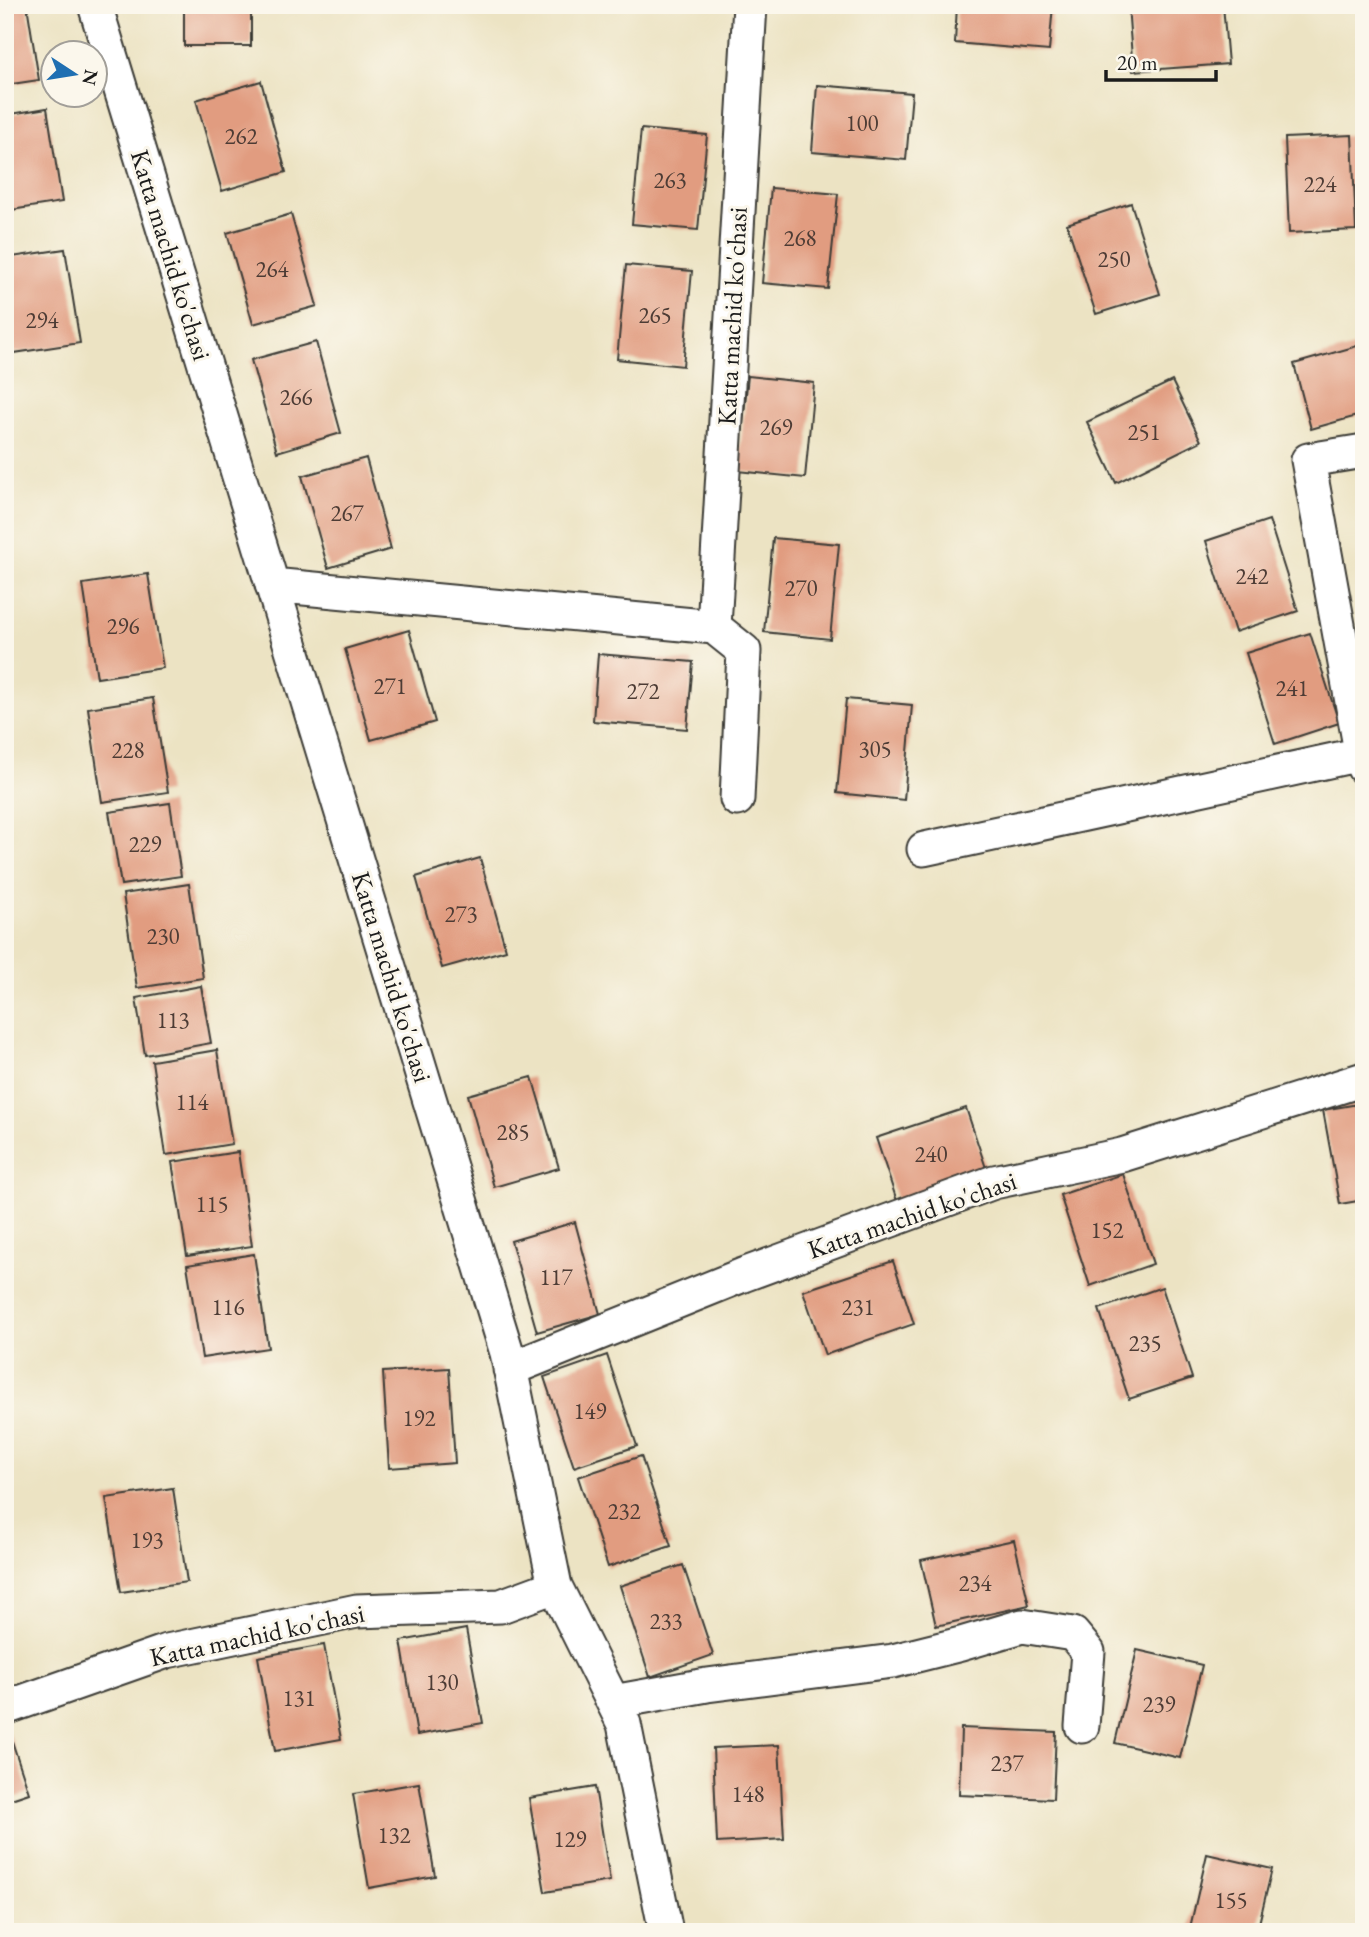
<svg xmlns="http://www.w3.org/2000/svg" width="1369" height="1937" font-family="'EB Garamond',serif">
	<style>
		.building { fill: #e19c80 }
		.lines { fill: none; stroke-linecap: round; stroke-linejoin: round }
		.street-casing { stroke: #3b3a35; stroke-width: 37 }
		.street { stroke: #fff; stroke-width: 33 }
		.labels { text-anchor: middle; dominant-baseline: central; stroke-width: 6; stroke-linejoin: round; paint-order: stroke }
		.number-label { font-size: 23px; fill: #4d3c35 }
		.street-label { font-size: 26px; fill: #1c1c1c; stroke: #fbf7ec }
	</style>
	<rect width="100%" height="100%" fill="#fbf7ec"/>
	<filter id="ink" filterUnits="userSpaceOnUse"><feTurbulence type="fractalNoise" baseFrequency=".0143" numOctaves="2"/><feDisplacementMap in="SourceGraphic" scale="14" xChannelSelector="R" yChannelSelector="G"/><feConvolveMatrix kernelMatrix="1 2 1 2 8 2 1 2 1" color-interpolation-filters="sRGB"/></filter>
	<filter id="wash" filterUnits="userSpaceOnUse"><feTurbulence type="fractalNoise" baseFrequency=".00686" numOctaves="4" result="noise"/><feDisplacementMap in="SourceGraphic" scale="28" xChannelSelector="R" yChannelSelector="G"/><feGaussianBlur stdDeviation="1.57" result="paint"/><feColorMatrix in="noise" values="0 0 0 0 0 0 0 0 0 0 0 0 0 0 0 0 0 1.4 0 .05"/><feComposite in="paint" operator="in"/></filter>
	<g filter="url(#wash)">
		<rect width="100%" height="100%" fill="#ece3c3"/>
		<g id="blocks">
			<!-- building -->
			<path class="building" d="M5 5H27L39 80 5 85Z
				M184 5H251V46H184Z
				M957 5H1053L1049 51 955 43Z
				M1128 5H1223L1228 64 1133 71Z
				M261 81 286 172 222 191 196 100Z
				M817 85 912 93 906 160 812 152Z
				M47 108 62 202 5 211V115Z
				M641 129 707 135 698 230 632 224Z
				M1352 135 1356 230 1289 233 1285 138Z
				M771 188 838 194 828 289 762 283Z
				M1131 203 1160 294 1096 314 1067 224Z
				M291 214 317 306 253 324 227 233Z
				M65 249 80 343 14 353 5 297V258Z
				M626 265 692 271 683 366 617 359Z
				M316 342 341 433 277 452 251 360Z
				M1364 344V414L1311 429 1294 364Z
				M748 376 814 383 805 478 738 471Z
				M1172 381 1201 441 1116 483 1087 422Z
				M366 458 391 549 328 568 302 476Z
				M1269 520 1298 611 1235 632 1206 541Z
				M773 538 839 544 830 639 764 632Z
				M148 574 163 668 97 678 83 584Z
				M409 630 435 722 371 740 345 649Z
				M1310 633 1339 723 1275 744 1246 653Z
				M598 654 693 662 687 729 593 721Z
				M153 698 168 792 102 802 88 708Z
				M846 699 912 705 904 800 837 793Z
				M170 803 181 876 121 885 109 812Z
				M480 858 506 950 442 968 416 877Z
				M189 884 203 978 137 988 123 894Z
				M201 986 211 1043 145 1055 136 998Z
				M217 1050 232 1144 166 1155 152 1061Z
				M532 1077 559 1168 494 1187 468 1095Z
				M1364 1103V1200L1340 1204 1323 1110Z
				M966 1108 987 1171 897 1201 876 1138Z
				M238 1152 252 1246 187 1256 172 1162Z
				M1123 1174 1153 1264 1090 1286 1060 1195Z
				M575 1222 600 1314 537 1332 511 1241Z
				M254 1254 268 1348 202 1358 187 1265Z
				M893 1261 914 1324 825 1355 803 1291Z
				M1162 1287 1192 1378 1129 1399 1099 1309Z
				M607 1355 637 1446 574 1467 544 1377Z
				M449 1368 455 1463 389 1468 383 1372Z
				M641 1456 671 1546 608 1567 578 1477Z
				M173 1488 187 1582 121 1592 106 1498Z
				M1014 1540 1029 1605 936 1626 921 1560Z
				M683 1565 713 1655 650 1677 620 1586Z
				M466 1629 483 1723 417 1735 401 1641Z
				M324 1645 341 1739 275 1751 258 1657Z
				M1137 1650 1202 1665 1180 1758 1115 1743Z
				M961 1728 1056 1732 1053 1799 959 1795Z
				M8 1729 29 1793 5 1801V1730Z
				M779 1745 784 1839 717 1843 713 1748Z
				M419 1783 435 1876 369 1888 353 1794Z
				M595 1787 610 1881 545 1892 529 1798Z
				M1207 1854 1272 1869 1257 1932H1189Z"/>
		</g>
	</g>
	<g filter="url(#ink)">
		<use href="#blocks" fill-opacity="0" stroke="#3b3a35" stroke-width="2"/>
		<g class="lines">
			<defs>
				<path id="street" d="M95 5 507 1353 555 1586 624 1724 666 1932
					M1364 451 1308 460 1364 768
					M272 585 714 627 750 5
					M714 627 744 651 737 799
					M924 849 1361 754
					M510 1369 743 1275 994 1182 1122 1155 1364 1079
					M613 1702 707 1685 893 1661 961 1644 1022 1626 1073 1634 1088 1652 1082 1726
					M5 1708 167 1651 357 1611 501 1606 555 1586"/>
			</defs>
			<!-- street casing -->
			<use href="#street" class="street-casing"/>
			<!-- street -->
			<use href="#street" class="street"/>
		</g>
	</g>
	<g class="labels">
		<!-- number labels -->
		<g class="number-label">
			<text x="862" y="123">100</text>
			<text x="241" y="136">262</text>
			<text x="670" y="180">263</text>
			<text x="1320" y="184">224</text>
			<text x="800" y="238">268</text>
			<text x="1114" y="259">250</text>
			<text x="272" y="269">264</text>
			<text x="655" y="315">265</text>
			<text x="42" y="320">294</text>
			<text x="296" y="397">266</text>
			<text x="776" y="427">269</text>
			<text x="1144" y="432">251</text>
			<text x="347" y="513">267</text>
			<text x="1252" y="576">242</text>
			<text x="801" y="588">270</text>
			<text x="123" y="626">296</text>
			<text x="390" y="686">271</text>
			<text x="1292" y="688">241</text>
			<text x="643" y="691">272</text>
			<text x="875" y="749">305</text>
			<text x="128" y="750">228</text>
			<text x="145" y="844">229</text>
			<text x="461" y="914">273</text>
			<text x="163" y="936">230</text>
			<text x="173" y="1020">113</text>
			<text x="192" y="1102">114</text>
			<text x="513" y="1132">285</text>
			<text x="931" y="1154">240</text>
			<text x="212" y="1204">115</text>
			<text x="1107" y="1230">152</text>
			<text x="556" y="1277">117</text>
			<text x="228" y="1307">116</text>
			<text x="858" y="1307">231</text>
			<text x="1145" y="1343">235</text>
			<text x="590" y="1411">149</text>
			<text x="419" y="1418">192</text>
			<text x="624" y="1511">232</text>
			<text x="147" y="1540">193</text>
			<text x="975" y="1583">234</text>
			<text x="666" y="1621">233</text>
			<text x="442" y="1682">130</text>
			<text x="299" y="1698">131</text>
			<text x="1159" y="1704">239</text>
			<text x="1007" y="1763">237</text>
			<text x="748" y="1794">148</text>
			<text x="394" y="1835">132</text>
			<text x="570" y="1839">129</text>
			<text x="1231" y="1900">155</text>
		</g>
		<!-- street labels -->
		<g class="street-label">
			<text transform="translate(171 255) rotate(73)">Katta machid ko'chasi</text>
			<text transform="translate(732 316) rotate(-87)">Katta machid ko'chasi</text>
			<text transform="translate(392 977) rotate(73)">Katta machid ko'chasi</text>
			<text transform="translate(912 1215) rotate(-19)">Katta machid ko'chasi</text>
			<text transform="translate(257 1635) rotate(-12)">Katta machid ko'chasi</text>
		</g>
	</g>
	<!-- margin -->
	<rect width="1369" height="1937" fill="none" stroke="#fbf7ec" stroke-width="28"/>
	<!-- north arrow -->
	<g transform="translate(74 74) rotate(102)"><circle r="33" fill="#fbf7ec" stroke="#a29f99" stroke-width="2"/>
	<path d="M0-5L12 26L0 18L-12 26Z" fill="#1f6fb2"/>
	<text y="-10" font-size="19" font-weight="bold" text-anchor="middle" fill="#1c1c1c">N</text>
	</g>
	<!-- scale -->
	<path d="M1106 70v10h110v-10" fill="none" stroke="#1c1c1c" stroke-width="3.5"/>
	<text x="1117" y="70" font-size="21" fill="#1c1c1c" stroke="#fbf7ec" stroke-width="5" paint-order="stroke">20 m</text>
</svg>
